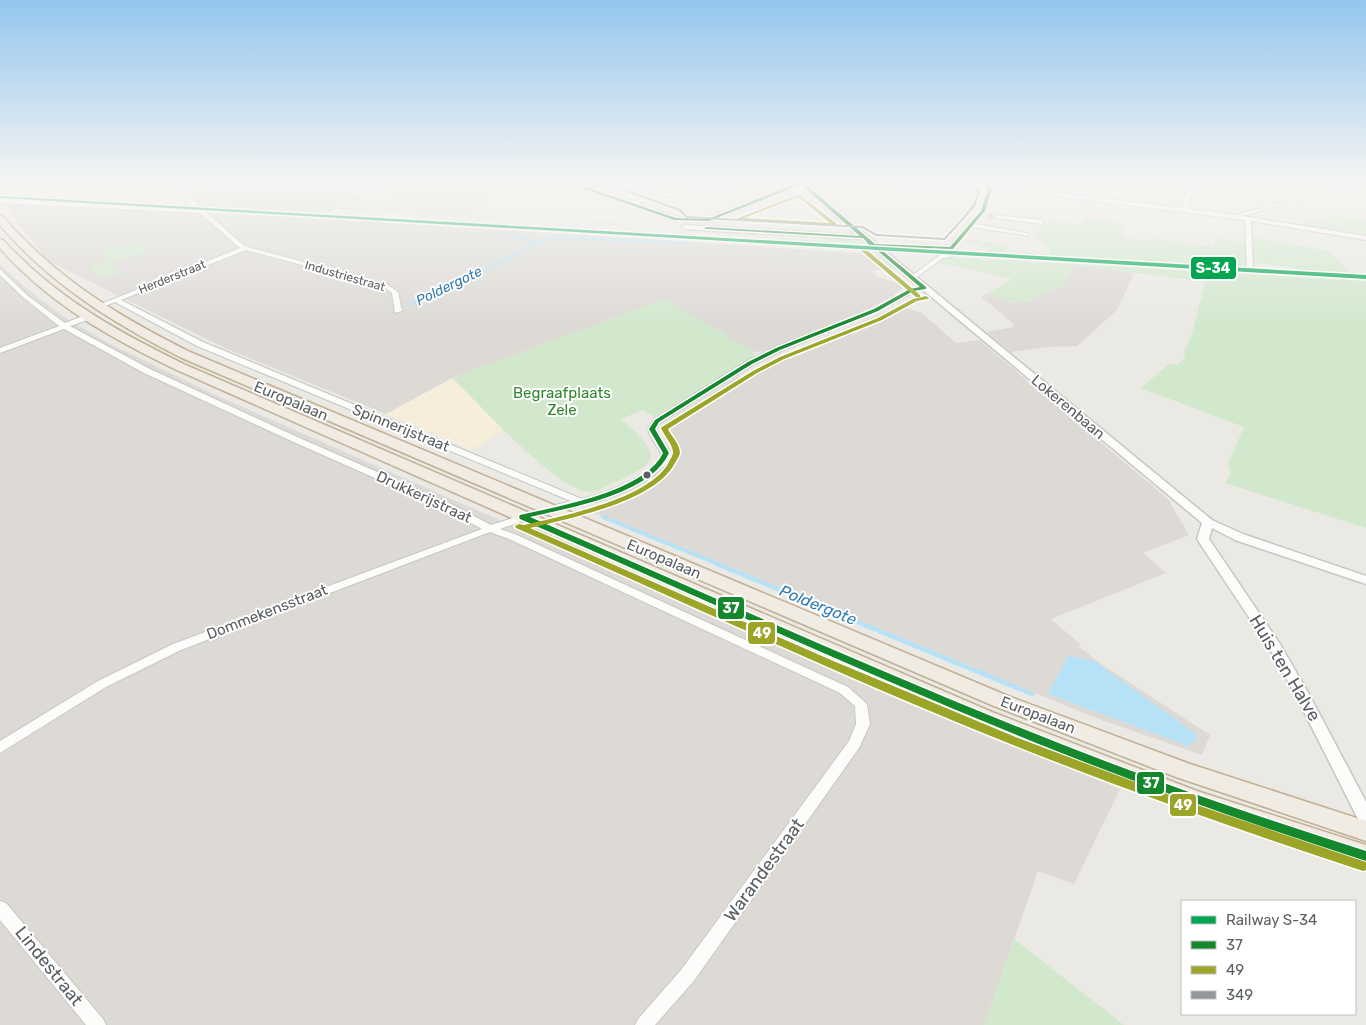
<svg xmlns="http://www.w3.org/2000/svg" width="1366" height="1025" font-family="Rubik,sans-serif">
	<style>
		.commercial { fill: #f6eddb }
		.industrial { fill: #dddad6 }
		.education { fill: #dcd9d3 }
		.green { fill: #d2e8cd }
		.water { fill: #b6e2f7 }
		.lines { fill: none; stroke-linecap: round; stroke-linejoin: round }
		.stream-far2 { stroke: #b6e2f7; stroke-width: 2.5 }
		.stream-far1 { stroke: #b6e2f7; stroke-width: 4 }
		.stream { stroke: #b6e2f7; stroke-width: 4.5 }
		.minor-tunnel { stroke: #c6c6c4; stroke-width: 5.5; stroke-dasharray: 5.5 3; stroke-linecap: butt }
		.minor-casing { stroke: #c6c6c5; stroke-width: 2 }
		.tertiary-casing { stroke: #c6c6c5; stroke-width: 3 }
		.trunk-casing { stroke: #c2ae91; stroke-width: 3 }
		.minor { fill: #fcfcfb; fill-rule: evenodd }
		.tertiary { fill: #fcfcfb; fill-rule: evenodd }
		.trunk { fill: #f0ece4; fill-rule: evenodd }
		.rail-casing { stroke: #e2e2e1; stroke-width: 4 }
		.rail { stroke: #fff; stroke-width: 2.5; stroke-dasharray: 7; stroke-linecap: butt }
		.bus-1-casing { stroke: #fff; stroke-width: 3 }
		.bus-2-casing { stroke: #fff; stroke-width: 3 }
		.bus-3-casing { stroke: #fff; stroke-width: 3 }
		.bus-1 { fill: #15882e; fill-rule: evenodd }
		.bus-2 { fill: #9ca528; fill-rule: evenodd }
		.bus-3 { fill: #93979a; fill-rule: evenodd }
		.rail-1-casing { stroke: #fff; stroke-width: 3 }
		.rail-1 { fill: #00a651; fill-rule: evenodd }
		.bus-dot { fill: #595f63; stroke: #fff; stroke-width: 2 }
		.labels { text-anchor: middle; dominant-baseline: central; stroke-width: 4; stroke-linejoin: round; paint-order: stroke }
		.far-street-label { font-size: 12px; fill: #595f63; stroke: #fff }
		.far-water-label { font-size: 14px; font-style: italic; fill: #327cb1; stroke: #fff }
		.park-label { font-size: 15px; fill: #32872e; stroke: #fff }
		.street-label { font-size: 15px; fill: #595f63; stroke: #fff }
		.water-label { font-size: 16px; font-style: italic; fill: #327cb1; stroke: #fff }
		.near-street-label { font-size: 18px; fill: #595f63; stroke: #fff }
		.line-badge { stroke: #fff; stroke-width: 2 }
		.badge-label { font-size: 14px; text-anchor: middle; font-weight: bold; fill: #fff }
	</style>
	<rect width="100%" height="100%" fill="#eae9e4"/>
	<!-- commercial -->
	<path class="commercial" d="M40 182H113L49 197 16 195 13 193 15 189Z
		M452 378 504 430 472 450 386 414Z"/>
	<!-- industrial -->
	<path class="industrial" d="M256 182H327L365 199 335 209 327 214 202 207 190 195 187 188Z
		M1 201 378 222 875 254 894 268 872 271 878 277 906 285 892 297 858 314 806 335 764 351 754 352 665 299 452 378 386 414 227 349 48 261Z
		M0 265 25 287 64 317 108 343 213 394 858 678 1120 789 1074 884 1038 871 984 1025H0Z
		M1075 265 1134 273 1117 310 1077 346 1048 347 1011 352 987 332 1014 327 1011 321 1005 318 1006 317 981 297 987 294 1013 303 1030 301 1053 288Z
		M899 306 922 313 956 343 979 340 1168 499 1189 535 1143 553 1166 573 1051 619 1080 644 1078 646 1104 666 1210 735 1202 755 1096 718 587 510 654 480 670 467 676 459V453L674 445 662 431 661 425 739 376 742 377 766 362Z"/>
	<!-- education -->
	<path class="education" d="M574 182H678L655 187 634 188 615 195Z"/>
	<!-- green -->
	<path class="green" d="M431 182H489L472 187 493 195 474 216 618 223 616 225H608L609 224 335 209Z
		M1335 215 1366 219V237L1294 225Z
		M1083 218 1124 224 1121 237 1152 241 1154 238 1214 248 1216 238 1251 244V237L1330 251 1351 274 1311 271 1247 261V269L988 253 990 249 980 247 982 245 966 242 969 239 1006 245 1007 252 1051 254C1051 243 1044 241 1034 238L1047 221 1082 224Z
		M756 237 822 241 823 238 858 240 864 246 755 239Z
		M139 242 149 253 111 261 101 250Z
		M947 257 1366 281V528L1225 483 1231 474 1228 464 1244 427 1141 388 1170 363 1177 365 1186 357 1183 355 1192 335 1205 282 1075 265 1060 289 1053 288C1023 306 1020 306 987 294L1013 279 939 263Z
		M109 261 121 273 99 278 88 266Z
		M665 299 754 352V357L654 417 643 410 621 419C629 427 653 445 651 458 644 470 631 474 620 480 611 483 598 493 588 492 552 486 481 405 452 378Z
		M1014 939 1124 1025H984Z"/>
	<!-- water -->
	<path class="water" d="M1068 656 1094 661 1196 734 1197 737 1189 746 1048 694Z"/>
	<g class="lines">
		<!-- stream-far2 -->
		<path class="stream-far2" d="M508 235 536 242
			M410 305 469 274 480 272 550 237 690 243"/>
		<!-- stream-far1 -->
		<path class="stream-far1" d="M603 517 720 565"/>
		<!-- stream -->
		<path class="stream" d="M717 564 1032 694"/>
		<!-- minor-tunnel -->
		<path class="minor-tunnel" d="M988 216 997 217"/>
		<defs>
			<path id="minor" d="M26 182H36L0 193V189Z
				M183 182H188L185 190 187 195 244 246 388 285 398 292 402 311 395 313 392 293 384 287 246 250 121 300 203 342 582 499C602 494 658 475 661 453L651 437 648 429 654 419 747 361 775 347 874 309 910 289 924 286 927 288 914 292 878 311 781 351 753 365 660 423 656 429 659 436 671 453C667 474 626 492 607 498 589 504 570 507 551 512 534 517 517 523 500 529L517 535 848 687 867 704 870 724 859 748 693 982 655 1025H635L638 1019 681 970 849 741 856 724 855 706 840 693 509 539 490 532 181 650 106 687 0 753V741L98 681 173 644 482 529 447 510 289 440 144 373 64 329 0 353V348L59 326 24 298 0 275V269L28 296 65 323 85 315H91V319L70 326 150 369 295 436 455 506 491 525 544 508 571 501 197 346 115 302 100 308H96V306L240 248 200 213 0 203V199L196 209 183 197 179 190Z
				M375 182H385L351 192 348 190Z
				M729 182H768L711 187 630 205 627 203 711 183Z
				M797 182H817L815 184Z
				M880 182H913L986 187 983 183 988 182 990 185 1183 208 1184 198 1190 186 1171 182H1205L1195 186 1190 198 1189 209 1235 215 1341 187 1325 182 1348 185 1366 182 1242 216 1366 236V240L1251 221 1253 267 1250 269 1247 267 1245 220 992 188 986 211 975 224 1027 233 1029 234V236L972 227 951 250 872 247 869 245 870 244 949 246 980 211 987 190Z
				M997 215 1041 220 1044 222 1041 224 995 218 994 217Z
				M949 254 952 256 951 257 943 258 914 279 909 278 940 255Z
				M0 901 6 903 103 1019 106 1025H86L0 920Z"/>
			<path id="tertiary" d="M562 182H572L677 217 708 218 797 182H804L896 260 1212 520 1243 534 1366 576V584L1235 540 1212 528 1209 539 1280 644 1310 696 1366 802V825L1360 823 1296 696 1270 649 1197 539 1202 523 862 239 685 229 682 227 685 225 857 235 800 185 709 222 674 220Z"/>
			<path id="trunk" d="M0 216 3 217C57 279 118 316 190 352L1008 696 1190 764 1366 821V841L1176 777 994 706 182 358C113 323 50 284 0 225Z
				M0 239 3 240C56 298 118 332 188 366L992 712 1197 791 1366 845V867L1184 806 978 724 179 371C112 339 49 304 0 248Z"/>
		</defs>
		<!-- minor casing -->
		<use href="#minor" class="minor-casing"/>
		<!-- tertiary casing -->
		<use href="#tertiary" class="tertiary-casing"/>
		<!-- trunk casing -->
		<use href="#trunk" class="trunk-casing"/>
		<!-- minor -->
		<use href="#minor" class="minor"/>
		<!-- tertiary -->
		<use href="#tertiary" class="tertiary"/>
		<!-- trunk -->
		<use href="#trunk" class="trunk"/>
		<defs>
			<path id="rail" d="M153 205 840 246"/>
		</defs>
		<!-- rail casing -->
		<use href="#rail" class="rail-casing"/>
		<!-- rail -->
		<use href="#rail" class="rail"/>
		<defs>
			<path id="bus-1" d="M564 182H571L676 218 708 219 799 182H803L875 244 950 247 981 211 988 189 983 182H987L992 189 985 211 953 249 878 247 926 287V289L913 291 878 311 780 350 752 364 659 422 655 429 669 453C650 495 571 507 530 517 721 600 911 687 1105 761 1191 794 1278 823 1366 851V861C1263 828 1160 792 1059 752 877 680 700 597 520 519L519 517 520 515C559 506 644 492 663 453L649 429 655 420 748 362 776 348 874 309 910 289 920 287 872 246H870L863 238 706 229 704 228 706 227 860 236 801 185 709 221 674 220Z"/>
			<path id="bus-2" d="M799 194 837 224V226L738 220 736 219ZM798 197 830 223 744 218Z
				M858 246H862L920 295V297H916L858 248Z
				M926 296 929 298 928 299 917 301 882 320 784 359 757 373 668 429C671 436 680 444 680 453 679 456 677 460 675 463 655 502 570 518 530 528L831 660 1018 738 1191 803 1366 862V870L1363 871C1245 832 1128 791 1013 745 845 678 682 601 516 528L515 526 519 524 524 525C562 516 650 499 669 462 670 459 673 456 673 452 672 443 664 436 661 428L662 427 753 371 780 357 878 318 913 299Z"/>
			<path id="bus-3" d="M597 182H604L681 209 687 216 863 226 877 234 944 238C954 226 981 202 976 187H978L981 191 975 207 945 240 876 236 862 228 686 218 679 211Z"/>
		</defs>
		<!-- bus-1 casing -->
		<use href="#bus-1" class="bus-1-casing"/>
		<!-- bus-2 casing -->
		<use href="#bus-2" class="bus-2-casing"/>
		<!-- bus-3 casing -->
		<use href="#bus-3" class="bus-3-casing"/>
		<!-- bus-1 -->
		<use href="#bus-1" class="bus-1"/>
		<!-- bus-2 -->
		<use href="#bus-2" class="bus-2"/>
		<!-- bus-3 -->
		<use href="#bus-3" class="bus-3"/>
		<defs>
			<path id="rail-1" d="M0 196 1366 275V279L0 198Z"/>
		</defs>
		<!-- rail-1 casing -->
		<use href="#rail-1" class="rail-1-casing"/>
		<!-- rail-1 -->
		<use href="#rail-1" class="rail-1"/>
	</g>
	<!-- sky -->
	<linearGradient id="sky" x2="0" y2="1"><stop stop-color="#94c6ee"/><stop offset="0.56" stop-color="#f6f5f3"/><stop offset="1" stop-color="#f6f5f3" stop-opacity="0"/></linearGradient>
	<rect width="1366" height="326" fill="url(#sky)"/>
	<!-- markers -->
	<circle class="bus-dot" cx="647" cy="475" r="4.5"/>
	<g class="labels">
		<!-- far-street labels -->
		<g class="far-street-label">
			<text transform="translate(345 276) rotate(16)">Industriestraat</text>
			<text transform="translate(172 277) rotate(-22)">Herderstraat</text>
		</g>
		<!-- far-water labels -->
		<g class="far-water-label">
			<text transform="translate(449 286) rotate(-26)">Poldergote</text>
		</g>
		<!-- park labels -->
		<g class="park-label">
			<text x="562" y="393">Begraafplaats<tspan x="562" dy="17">Zele</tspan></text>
		</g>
		<!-- street labels -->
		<g class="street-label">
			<text transform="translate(291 401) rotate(23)">Europalaan</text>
			<text transform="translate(1068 407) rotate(40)">Lokerenbaan</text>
			<text transform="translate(401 428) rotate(22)">Spinnerijstraat</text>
			<text transform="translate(424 497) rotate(25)">Drukkerijstraat</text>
			<text transform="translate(664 559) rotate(23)">Europalaan</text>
			<text transform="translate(267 612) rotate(-21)">Dommekensstraat</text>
			<text transform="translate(1038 715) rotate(21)">Europalaan</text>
		</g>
		<!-- water labels -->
		<g class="water-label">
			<text transform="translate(818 605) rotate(22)">Poldergote</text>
		</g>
		<!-- near-street labels -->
		<g class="near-street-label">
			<text transform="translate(1285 668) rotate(59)">Huis ten Halve</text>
			<text transform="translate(764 870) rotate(-54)">Warandestraat</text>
			<text transform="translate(49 966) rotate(51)">Lindestraat</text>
		</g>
	</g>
	<g class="line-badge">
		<rect x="1190" y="256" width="47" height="24" rx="5" fill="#00a651"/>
		<rect x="717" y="596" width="28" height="24" rx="5" fill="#15882e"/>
		<rect x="747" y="621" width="29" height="24" rx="5" fill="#9ca528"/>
		<rect x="1136" y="771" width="29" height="24" rx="5" fill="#15882e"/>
		<rect x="1169" y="793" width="28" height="24" rx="5" fill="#9ca528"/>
	</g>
	<g class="badge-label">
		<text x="1213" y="273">S-34</text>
		<text x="731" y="613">37</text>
		<text x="762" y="638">49</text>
		<text x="1151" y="788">37</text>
		<text x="1183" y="810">49</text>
	</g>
	<!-- legend -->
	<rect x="1181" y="900" width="175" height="115" fill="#ffffff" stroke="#bdbfc1"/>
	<rect x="1191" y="916" width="25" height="8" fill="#00a651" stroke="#bdbfc1"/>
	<text x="1226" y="925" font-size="15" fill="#595f63">Railway S-34</text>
	<rect x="1191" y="941" width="25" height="8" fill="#15882e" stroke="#bdbfc1"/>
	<text x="1226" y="950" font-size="15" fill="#595f63">37</text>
	<rect x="1191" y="966" width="25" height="8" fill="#9ca528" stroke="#bdbfc1"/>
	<text x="1226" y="975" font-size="15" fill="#595f63">49</text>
	<rect x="1191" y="991" width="25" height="8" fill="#93979a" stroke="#bdbfc1"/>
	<text x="1226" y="1000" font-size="15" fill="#595f63">349</text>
</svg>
